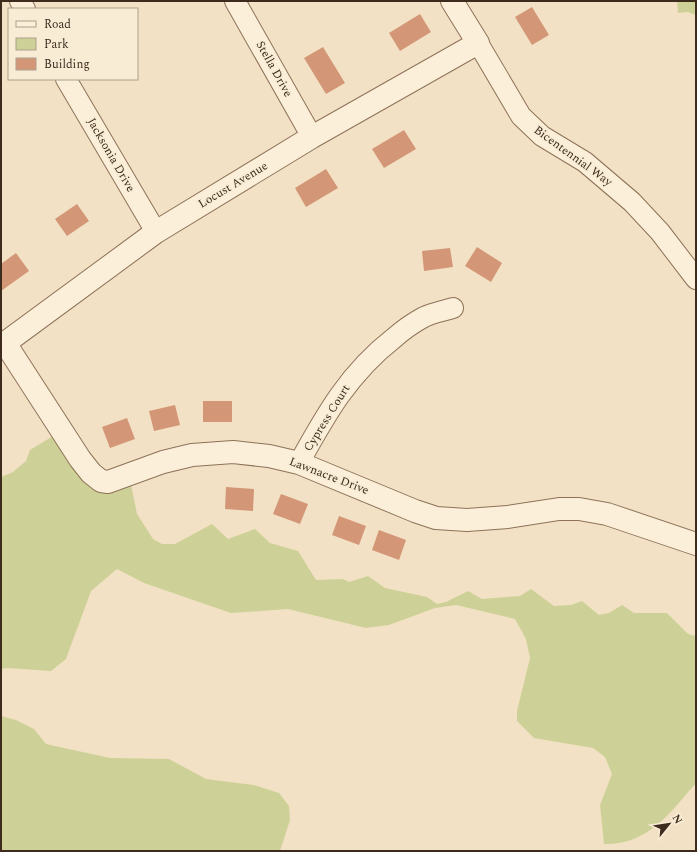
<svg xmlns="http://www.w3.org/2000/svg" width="697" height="852" font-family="Spectral,serif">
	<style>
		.green { fill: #ced197 }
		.building { fill: #d39777 }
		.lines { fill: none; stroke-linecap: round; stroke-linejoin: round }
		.minor-casing { stroke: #8e7259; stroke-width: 22 }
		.tertiary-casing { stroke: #8e7259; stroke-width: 24 }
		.minor { stroke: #fbefd9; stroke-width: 20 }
		.tertiary { stroke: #fbefd9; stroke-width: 22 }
		.labels { text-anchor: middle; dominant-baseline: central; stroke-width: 3.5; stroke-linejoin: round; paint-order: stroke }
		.street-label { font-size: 12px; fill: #3d2b1e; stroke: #f8ecd5 }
	</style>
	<rect width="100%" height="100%" fill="#f2e1c4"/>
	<!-- green -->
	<path class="green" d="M677 1H696V15L688 12 678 13Z
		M58 433 82 466 130 480 137 514 153 539 162 544H175L212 524 228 539 255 529 270 543 298 551 316 580 343 579 349 582 368 576 385 588 427 597 437 604 446 602 468 591 482 599 520 596 531 589 554 606 571 605 582 601 599 615 609 613 622 605 634 613H667L688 634 696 636V783C670 813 648 845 604 844L600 805 612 774 605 757 593 748 534 738 517 721V711L530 658 526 639 515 619 456 605 435 608 389 625 366 628 288 609 231 613 144 583 117 569 91 591 66 659 51 671 7 668 1 669V477L13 472 26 461 30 450Z
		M1 716 16 720 34 729 46 744 110 758 169 759 206 779 254 785 279 793 289 806 290 820 280 851H1Z"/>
	<!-- building -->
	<path class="building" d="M532 7 549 35 532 45 515 17Z
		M420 14 431 32 400 51 389 33Z
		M323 47 345 83 326 94 304 58Z
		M404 130 416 149 384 168 372 149Z
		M326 169 338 188 306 207 295 188Z
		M77 204 89 221 67 236 55 219Z
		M477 247 502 263 491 282 465 266Z
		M450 248 453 267 424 271 422 251Z
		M16 253 29 271 1 291V264Z
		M203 401H232V422H203Z
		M175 405 180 425 154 431 149 411Z
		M127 418 135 439 110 448 102 427Z
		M226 487 254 489 253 511 225 509Z
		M281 494 308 504 300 524 273 514Z
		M339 516 366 526 359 545 332 535Z
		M379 530 406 540 399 560 372 550Z"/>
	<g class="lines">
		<defs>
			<path id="minor" d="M20 1 25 9
				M235 1 312 137
				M478 43 521 116 542 136 585 162 632 202 660 232 696 279
				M66 79 156 232
				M299 463C326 414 349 373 394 338 403 330 413 323 424 317 432 313 443 311 453 308"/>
			<path id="tertiary" d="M5 343 80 459 91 473 101 481 108 482 163 462 192 455 233 452 269 456 299 463 415 511 436 518 467 520 508 517 559 509H579L607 514 696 544
				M1 346 156 232 312 137 478 43 452 1"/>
		</defs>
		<!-- minor casing -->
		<use href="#minor" class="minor-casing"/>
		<!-- tertiary casing -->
		<use href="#tertiary" class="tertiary-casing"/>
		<!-- minor -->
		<use href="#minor" class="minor"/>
		<!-- tertiary -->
		<use href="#tertiary" class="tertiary"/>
	</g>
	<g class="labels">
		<!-- street labels -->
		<g class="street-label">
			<text transform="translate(274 69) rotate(61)">Stella Drive</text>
			<text transform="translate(111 155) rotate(60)">Jacksonia Drive</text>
			<text transform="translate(573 156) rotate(36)">Bicentennial Way</text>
			<text transform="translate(233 185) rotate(-31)">Locust Avenue</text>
			<text transform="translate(327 418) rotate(-58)">Cypress Court</text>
			<text transform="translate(329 476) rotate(21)">Lawnacre Drive</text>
		</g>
	</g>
	<!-- border -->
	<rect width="697" height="852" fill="none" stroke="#3d2b1e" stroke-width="4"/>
	<!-- legend -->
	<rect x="8" y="8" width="130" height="72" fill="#f8ecd5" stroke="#ad9f8c"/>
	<rect x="16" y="21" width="20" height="6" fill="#fbefd9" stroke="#ad9f8c"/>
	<text x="44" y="28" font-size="12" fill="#3d2b1e">Road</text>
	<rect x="16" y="38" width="20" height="12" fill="#ced197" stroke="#ad9f8c"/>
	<text x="44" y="48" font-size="12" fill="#3d2b1e">Park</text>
	<rect x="16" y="58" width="20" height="12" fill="#d39777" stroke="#ad9f8c"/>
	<text x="44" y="68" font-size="12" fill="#3d2b1e">Building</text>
	<!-- north arrow -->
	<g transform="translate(669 824) rotate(60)" stroke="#f8ecd5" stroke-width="3" paint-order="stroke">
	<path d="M0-3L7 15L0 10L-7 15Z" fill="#3d2b1e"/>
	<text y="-6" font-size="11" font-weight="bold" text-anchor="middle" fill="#3d2b1e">N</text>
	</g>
</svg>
